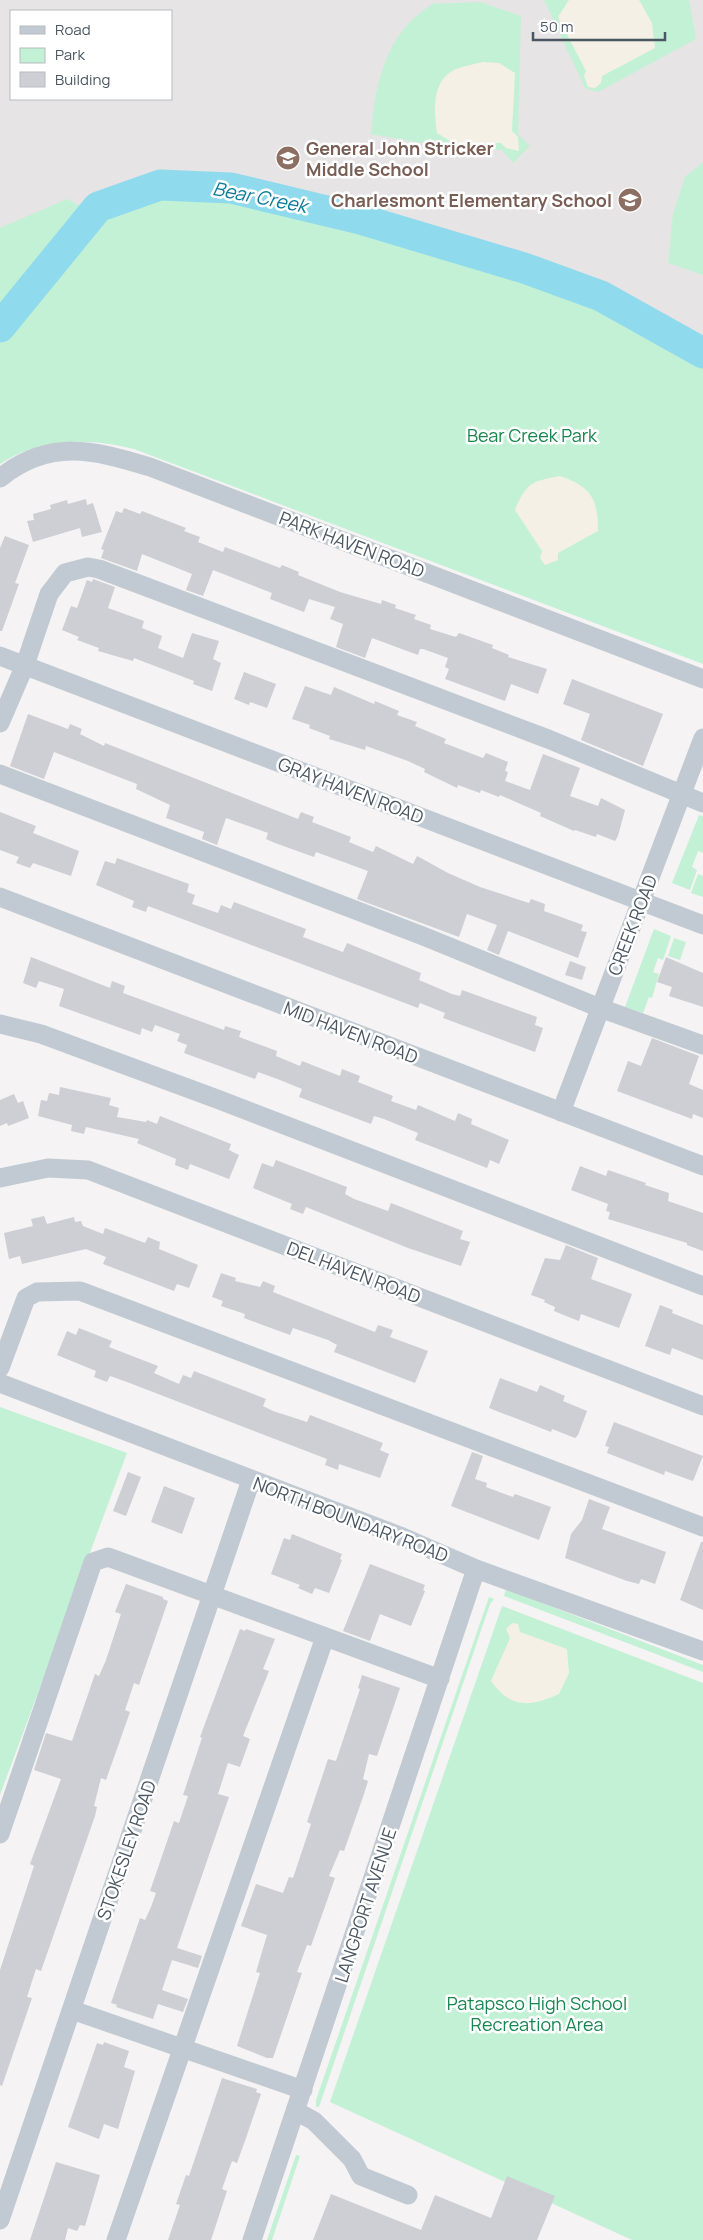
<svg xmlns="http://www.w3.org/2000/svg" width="703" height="2240" font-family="Manrope,sans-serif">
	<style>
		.education { fill: #e6e4e5; fill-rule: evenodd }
		.green { fill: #c3f1d5 }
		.sand { fill: #f5f0e5 }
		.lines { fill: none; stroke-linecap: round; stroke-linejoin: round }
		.river { stroke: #90daee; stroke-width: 31 }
		.building { fill: #cdcfd5 }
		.minor { stroke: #c1cad2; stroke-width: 19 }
		.labels { text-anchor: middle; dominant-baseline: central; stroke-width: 5; stroke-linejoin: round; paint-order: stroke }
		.education-label { font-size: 18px; font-weight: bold; fill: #785e54; stroke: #fff; text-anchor: start }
		.park-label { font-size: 18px; fill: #17864f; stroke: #fff }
		.street-label { font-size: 18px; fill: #4a5661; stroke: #fff }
		.water-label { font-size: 19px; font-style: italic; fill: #0c7c9b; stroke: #fff }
	</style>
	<rect width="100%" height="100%" fill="#f5f3f3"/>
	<!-- education -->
	<path class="education" d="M0 0H703V353L601 296 524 268 360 219 231 188 160 185 98 207 0 327ZM11 11H171V99H11Z"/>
	<!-- green -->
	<path class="green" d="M544 0H689L696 39 598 92 585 88Z
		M480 2 521 16 518 134 530 146 513 163 502 150 444 147 371 134C374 99 380 59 403 30 410 20 422 12 432 4Z
		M703 162V275L668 263 673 214 685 177Z
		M160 185 231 188 360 219 524 268 601 296 703 353V664L134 449C90 438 40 437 0 464V228L67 199 93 213 98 207Z
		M699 815 703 816V853L698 851 692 867 697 870 690 890 672 883Z
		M698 874 703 876V897L691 893Z
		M654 929 671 936 663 960 658 958 653 972 659 974 652 998 649 997 643 1013 625 1007Z
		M674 938 686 942 680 960 668 956Z
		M0 1407 127 1453 0 1795Z
		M506 1589 703 1665V1672L504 1596Z
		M489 1597 494 1599 490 1604 319 2107H316V2100Z
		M502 1606 703 1683V2240H632L330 2102Z
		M296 2155 300 2156 272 2240H267Z"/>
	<!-- sand -->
	<path class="sand" d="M569 0H639L652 23 655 48 602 76 601 83 595 88 588 87 584 76 586 71 558 17Z
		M483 62 499 63 515 73 512 131 518 137 519 151 506 148 501 143H453L437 133C434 112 431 80 456 69 464 66 474 64 483 62Z
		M560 476C591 487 598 498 598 531L558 553V560L545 565 540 558 542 551 515 510C526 483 532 481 560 476Z
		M512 1623 518 1624 520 1632 567 1649 569 1673 559 1694C530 1707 511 1709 491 1681L510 1638 506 1629Z"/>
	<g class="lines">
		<!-- river -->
		<path class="river" d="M0 327 98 207 160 185 231 188 360 219 524 268 601 296 703 353"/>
	</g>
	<!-- building -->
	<path class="building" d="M86 499 87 505 93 503 102 532 82 537 80 528 33 542 27 521 34 520 33 514 51 509 50 505 67 500 68 504Z
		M124 508 140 514 142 511 186 528 184 531 200 537 198 542 223 552 225 547 280 568 282 565 299 572 298 575 340 592 381 604 382 600 396 605 395 608 416 615 414 619 431 625 430 629 456 637 459 633 493 645 492 648 509 655 508 657 547 669 538 694 511 684 505 701 445 679 449 669 445 667 448 658 423 649H420L418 655 372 638 365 658 336 647 343 624 330 619 335 607 309 599 304 612 270 599 272 593 213 570 203 596 186 590 192 574 142 554 137 571 101 558 104 550 101 549 116 511 122 513Z
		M5 536 29 545 15 583 19 584 2 631H0V548Z
		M93 579 115 587 108 608 144 621 142 628 162 636 158 648 183 658 192 633 219 641 213 659 221 663 212 691 193 684 194 681 134 658 133 661 98 651 99 648 77 640 79 637 62 630 71 606 77 608 87 580 92 582Z
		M244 672 276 684 267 708 250 702 249 705 234 699Z
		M572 679 663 714 643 766 581 740 590 714 563 704Z
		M305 686 331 695 334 687 374 704 375 701 399 711 397 715 417 722 415 726 446 739 444 743 483 758 486 753 508 762 505 771 508 772 505 781 530 790 543 754 580 768 570 796 598 806 601 798 625 810 618 836 615 841 597 834 596 837 575 830 574 831 540 816 541 813 500 795 499 797 481 790 480 793 458 785 457 788 424 772 425 769 408 761 366 746 365 750 329 739 330 736 309 728 310 725 292 719Z
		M28 714 68 729 70 724 82 729 80 734 104 746 105 743 298 819 301 812 314 817 312 822 351 837 349 842 373 852 376 846 413 864 417 856 448 873 480 887 529 903 531 899 545 904 544 911 583 925 581 931 587 932 578 958 508 931 499 955 487 950 497 925 467 914 459 937 357 899 368 871 316 852 314 857 275 843 266 839 268 833 226 818 217 845 202 839 204 832 166 818 170 805 136 789 137 784 54 752 44 779 10 766Z
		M0 812 36 826 33 833 79 851 71 876 33 863 30 868 16 863 19 857 0 850Z
		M117 858 189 884 187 892 195 895 192 904 218 913 221 905 231 909 234 902 306 929 303 937 343 952 347 943 421 973 419 980 452 994 460 996 462 990 537 1017 535 1025 543 1028 535 1052 443 1018 445 1013 420 1003 418 1008 397 1000 148 906 146 912 132 907 134 901 96 885 105 861 115 864Z
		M31 957 110 988 112 981 125 986 123 993 224 1030 225 1026 241 1031 239 1037 277 1051 276 1056 300 1066 302 1061 340 1076 342 1069 360 1076 358 1082 393 1096 391 1101 416 1110 418 1105 455 1121 458 1113 472 1119 471 1124 509 1140 499 1164 490 1160 487 1168 415 1140 418 1133 384 1119 374 1116 371 1124 299 1097 302 1089 280 1080 258 1072 255 1079 184 1053 187 1045 177 1041 180 1034 155 1025 152 1032 142 1028 140 1035 59 1006 64 989 39 981 36 988 23 983Z
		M666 957 703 973V1007L669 996 672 987 657 982Z
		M570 961 586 967 582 980 565 975Z
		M652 1038 699 1056 689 1084 703 1090V1118L693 1114 692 1119 617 1091 628 1061 641 1066Z
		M60 1087 111 1098 109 1105 119 1108 117 1117 146 1122 147 1120 157 1124 160 1116 231 1144 229 1150 239 1155 229 1179 190 1164 188 1170 175 1165 176 1159 137 1143 139 1139 86 1127 84 1134 71 1131 72 1125 38 1116 41 1100 47 1101 49 1093 59 1095Z
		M14 1094 18 1103 23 1101 29 1118 8 1126 7 1123 0 1126V1100Z
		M276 1160 347 1187 345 1194 354 1199 388 1211 391 1203 463 1231 460 1239 470 1242 461 1266 408 1248 306 1207 303 1214 290 1209 292 1204 253 1188 262 1163 273 1167Z
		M580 1166 606 1176 608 1170 646 1183 645 1185 669 1193 668 1201 703 1213V1251L687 1245V1243L608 1219 610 1212 606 1211 608 1204 571 1190Z
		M44 1216 47 1224 74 1217 75 1222 81 1221 83 1226 103 1234 105 1228 145 1243 148 1237 160 1242 159 1249 198 1265 189 1288 177 1284 174 1291 103 1264 106 1257 86 1249 22 1264 20 1256 9 1259 4 1233 33 1226 31 1219Z
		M566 1245 598 1258 591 1279 632 1294 619 1328 581 1314 579 1321 566 1316 554 1311 555 1307 544 1302 545 1300 531 1295 545 1258 560 1260Z
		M221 1273 236 1278 235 1281 260 1287 263 1281 275 1286 273 1292 375 1332 378 1325 393 1330 390 1337 428 1351 415 1383 334 1352 337 1345 328 1340 293 1328 290 1335 244 1318 245 1314 221 1306 223 1301 212 1297Z
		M660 1305 673 1310 672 1313 703 1325V1360L672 1348 670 1355 645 1346Z
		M79 1328 112 1341 109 1347 158 1366 154 1373 179 1384 183 1375 191 1378 194 1371 266 1399 263 1406 273 1411 307 1422 310 1415 383 1443 380 1450 389 1454 380 1478 339 1464 338 1470 325 1465 327 1459 127 1382 110 1376 107 1382 94 1377 96 1371 57 1355 67 1331 76 1335Z
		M500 1378 537 1392 540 1385 565 1396 563 1401 587 1411 578 1435 575 1438 552 1429 551 1432 489 1408Z
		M614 1422 703 1456 693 1481 665 1471 664 1475 607 1453 609 1447 605 1446Z
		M472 1452 483 1456 475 1479 487 1483 486 1487 513 1497 515 1494 551 1507 539 1540 451 1506Z
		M128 1472 141 1477 126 1516 113 1511Z
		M164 1486 195 1498 182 1534 151 1522Z
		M589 1499 610 1507 602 1529 666 1552 655 1584 641 1579 639 1584 627 1581 565 1558 571 1534 582 1520Z
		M292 1534 342 1554 340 1559 342 1560 329 1593 315 1588 312 1594 298 1588 300 1585 271 1574 284 1538 290 1540Z
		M701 1542H703V1610L680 1600Z
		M370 1564 425 1585 423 1590 425 1591 411 1626 380 1614 370 1641 343 1631Z
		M126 1584 163 1597V1599L168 1601 139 1685 134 1683 125 1710 130 1712 106 1780 101 1778 94 1806 97 1807 95 1816 41 1971 36 1969 27 1997 32 1998 2 2086 0 2085V1970L34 1866 30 1864 61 1779 34 1770 46 1733 72 1741 95 1674 99 1676 106 1660 121 1614 115 1612Z
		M240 1629 245 1631 246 1629 275 1639 263 1669 269 1671 243 1736 250 1739 240 1767 228 1763 218 1794 229 1797 177 1948 202 1956 198 1968 172 1960 162 1990 188 1999 183 2012 158 2004 153 2019 116 2007 117 2005 111 2003 140 1918 145 1920 151 1907 156 1893 150 1891 174 1821 179 1823 188 1796 183 1795 202 1738 200 1737Z
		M362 1675 400 1688 377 1756 369 1754 363 1779 368 1781 363 1797 344 1851 340 1850 329 1876 335 1878 311 1946 307 1945 297 1972 302 1973 273 2058H267L237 2046 260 1973 256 1972 267 1935 241 1926 256 1884 283 1893 289 1877 293 1878 311 1824 307 1822 328 1759 336 1761 360 1689 358 1688Z
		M104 2042 129 2051 124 2067 135 2071 118 2129 104 2124 99 2139 68 2127 97 2043 103 2045Z
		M222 2078 257 2089 256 2092 261 2094 246 2138 237 2163 232 2161 222 2189 227 2191 211 2240H168L180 2205 176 2204 186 2175 189 2176Z
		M56 2162 100 2175 85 2226 80 2225 77 2231 68 2228 65 2240H30Z
		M507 2176 555 2196 537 2240H313L331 2194 421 2230 435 2195 491 2218Z"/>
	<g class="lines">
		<!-- minor -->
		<path class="minor" d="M0 478C50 438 94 450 150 467L703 679
			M0 656 703 925
			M0 723 25 665 49 594 65 573 88 567 99 569 548 739 703 803
			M0 774 423 936 600 1008 703 1045
			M0 897 703 1166
			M0 1024 41 1034 217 1099 703 1286
			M561 1112 703 738
			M0 1178 48 1168 88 1170 703 1406
			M0 1368 26 1298 37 1292 80 1291 703 1527
			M0 1383 400 1536 476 1569 703 1651
			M0 1834 93 1562 108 1557 440 1679
			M72 2010 303 2090
			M296 2111 314 2121 352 2159 361 2176 408 2195
			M0 2220 251 1480
			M116 2240 325 1637
			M252 2240 476 1569"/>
	</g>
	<!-- icons -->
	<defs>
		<symbol id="school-disc" viewBox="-11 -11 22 22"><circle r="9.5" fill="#8d6e63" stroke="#fff"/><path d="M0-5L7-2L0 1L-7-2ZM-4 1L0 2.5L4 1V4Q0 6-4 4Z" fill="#fff"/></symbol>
	</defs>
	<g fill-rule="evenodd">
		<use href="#school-disc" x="274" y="144" width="28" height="28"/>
		<use href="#school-disc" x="616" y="186" width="28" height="28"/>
	</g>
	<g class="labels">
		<!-- education labels -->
		<g class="education-label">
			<text x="306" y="148">General John Stricker<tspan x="306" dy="21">Middle School</tspan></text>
			<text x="612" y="200" text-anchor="end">Charlesmont Elementary School</text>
		</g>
		<!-- park labels -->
		<g class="park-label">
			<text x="532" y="435">Bear Creek Park</text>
			<text x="537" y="2003">Patapsco High School<tspan x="537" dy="21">Recreation Area</tspan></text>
		</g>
		<!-- street labels -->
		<g class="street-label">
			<text transform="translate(352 544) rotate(21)">PARK HAVEN ROAD</text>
			<text transform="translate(351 790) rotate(21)">GRAY HAVEN ROAD</text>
			<text transform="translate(632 925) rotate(-69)">CREEK ROAD</text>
			<text transform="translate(351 1032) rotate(21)">MID HAVEN ROAD</text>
			<text transform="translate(354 1272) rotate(21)">DEL HAVEN ROAD</text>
			<text transform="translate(351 1519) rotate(21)">NORTH BOUNDARY ROAD</text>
			<text transform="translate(126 1850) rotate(-71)">STOKESLEY ROAD</text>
			<text transform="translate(365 1905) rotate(-72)">LANGPORT AVENUE</text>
		</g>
		<!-- water labels -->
		<g class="water-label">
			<text transform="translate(260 197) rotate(11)">Bear Creek</text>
		</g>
	</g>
	<!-- legend -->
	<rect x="10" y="10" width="162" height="90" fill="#ffffff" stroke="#b7bbc0"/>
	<rect x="20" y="26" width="25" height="8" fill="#c1cad2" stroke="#b7bbc0"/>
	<text x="55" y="35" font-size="15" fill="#4a5661">Road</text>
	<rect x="20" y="48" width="25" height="15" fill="#c3f1d5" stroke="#b7bbc0"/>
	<text x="55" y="60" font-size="15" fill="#4a5661">Park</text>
	<rect x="20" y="72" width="25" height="15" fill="#cdcfd5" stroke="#b7bbc0"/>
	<text x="55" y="85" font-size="15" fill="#4a5661">Building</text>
	<!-- scale -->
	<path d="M533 32v8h132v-8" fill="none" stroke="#4a5661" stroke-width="2.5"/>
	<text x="540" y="32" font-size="15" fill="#4a5661" stroke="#ffffff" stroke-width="4" paint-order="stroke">50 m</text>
</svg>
